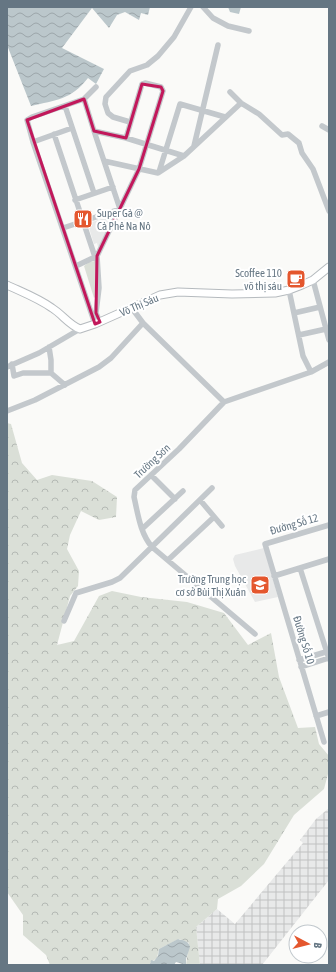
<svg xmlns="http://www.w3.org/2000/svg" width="336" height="972" font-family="'Asap Condensed',sans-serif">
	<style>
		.built { fill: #e8e9e9 }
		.industrial { fill: url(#industrial-grid) }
		.forest { fill: url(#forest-crowns) }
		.green { fill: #dadfd7 }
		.water { fill: url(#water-waves) }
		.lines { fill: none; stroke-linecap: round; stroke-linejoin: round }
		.major-casing { stroke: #b5babe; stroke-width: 9 }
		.minor { stroke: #c3c8cc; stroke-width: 5.5 }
		.major { stroke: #fff; stroke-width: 7 }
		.marked { fill: none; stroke: #c2185b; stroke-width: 3; stroke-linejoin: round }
		.labels { text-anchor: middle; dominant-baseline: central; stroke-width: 4; stroke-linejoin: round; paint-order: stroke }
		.poi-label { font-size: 11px; fill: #657683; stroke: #fff; text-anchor: end }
		.street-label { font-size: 11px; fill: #657683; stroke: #fff }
	</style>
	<defs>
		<pattern id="industrial-grid" width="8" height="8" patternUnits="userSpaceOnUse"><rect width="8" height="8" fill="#e8e9e9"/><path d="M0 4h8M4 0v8" fill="none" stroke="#c0c1c2"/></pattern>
		<pattern id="forest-crowns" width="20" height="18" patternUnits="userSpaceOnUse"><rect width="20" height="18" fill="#dadfd7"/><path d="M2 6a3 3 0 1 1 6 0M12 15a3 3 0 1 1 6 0" fill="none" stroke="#b4b9b4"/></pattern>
		<pattern id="water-waves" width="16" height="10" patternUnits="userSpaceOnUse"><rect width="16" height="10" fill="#bbc7cb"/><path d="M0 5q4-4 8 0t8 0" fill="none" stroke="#9ca6aa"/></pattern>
	</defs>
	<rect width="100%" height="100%" fill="#fafaf8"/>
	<!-- built -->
	<path class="built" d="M108 217 110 225 108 227V229L100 245 98 247 97 243 94 244 89 228 92 227V222Z
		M264 548 278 597 255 602 235 566 233 559 235 555Z"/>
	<!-- industrial -->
	<path class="industrial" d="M329 808V880L262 965H200L196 927 217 909 235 924 303 843 300 840 316 819Z"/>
	<!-- forest -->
	<path class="forest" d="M7 423 11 424 22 463 37 480 52 475 92 481 117 497 116 517 99 520 81 511 70 535 67 549 79 571 78 586 70 596 57 645 74 641 99 596 112 591 141 597 187 602 224 613 248 645 271 633 279 677 298 728 315 727 319 744 329 756V770L324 789 294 815 264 864 241 886 218 899 217 909 196 927 200 965H186L189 943 179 939 159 949 157 958 150 963V965H50L46 955 23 935V915L7 892Z"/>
	<!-- green -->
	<path class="green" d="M95 261 97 275 96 296 94 298 84 266 89 262Z"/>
	<!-- water -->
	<path class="water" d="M7 7H150L148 15 141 13 139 20 125 12 117 15 109 28 92 8 62 48 104 69 96 84 88 78C71 100 56 100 31 106L7 45Z
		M228 7H241L239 14 230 12Z
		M178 939C184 941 188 940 190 947L186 959V965L176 962 174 965H150L151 960 154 961 158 956 159 949Z"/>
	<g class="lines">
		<defs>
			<path id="major" d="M7 285C22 292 38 298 52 308 62 314 69 325 80 329L95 324 160 295 178 292 232 294 275 293 289 290 302 285 313 280 329 267"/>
		</defs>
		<!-- major casing -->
		<use href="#major" class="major-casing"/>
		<!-- minor -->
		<path class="minor" d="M203 7 213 18 228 26 249 31
			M230 92 241 103 259 114 282 135 288 134 299 143 302 153 313 169 329 211
			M84 99 96 87
			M65 106 94 193
			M130 122 113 117 108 113 105 104 106 97 130 71 147 65 158 56 174 37 191 7
			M322 126 329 130
			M54 134 95 257
			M33 142 72 128
			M194 146 218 45
			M104 161 158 173 184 156 241 103
			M159 172 180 104 225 117
			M75 200 113 187
			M63 228 120 209 94 131
			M76 266 97 256
			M313 280 329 340
			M289 290 303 356 311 372
			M131 307 143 323
			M294 313 320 307
			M100 322 96 313 99 288 97 256 139 169 163 91 161 87 145 83 142 84 126 138
			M95 324 33 142 27 120 32 117 84 99 94 131 126 138 184 156
			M299 335 326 329
			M49 347 51 360V373
			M12 364 14 376 23 373H51L65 385
			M7 367 39 353 80 329
			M7 411 35 400 99 367 111 358 143 323 224 402
			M151 475 175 499
			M200 500 222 526
			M142 529 183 491
			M168 560 214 517
			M300 568 329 659
			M274 576 329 559
			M64 621 76 593 112 582 120 578 212 488
			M255 634 152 547C140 533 138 514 134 497L135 490 179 449 224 402 311 372 329 362
			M299 660 329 651
			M301 667 329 658
			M316 716 329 712
			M324 742 265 544 329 525"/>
		<!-- major -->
		<use href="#major" class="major"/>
	</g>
	<!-- marked area -->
	<path class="marked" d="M142 84 161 87 163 91 139 169 97 256 96 313 100 322 95 324 27 120 84 99 94 131 126 138Z"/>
	<!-- icons -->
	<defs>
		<symbol id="restaurant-square" viewBox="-11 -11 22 22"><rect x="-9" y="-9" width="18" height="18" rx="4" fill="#e4572e" stroke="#fff"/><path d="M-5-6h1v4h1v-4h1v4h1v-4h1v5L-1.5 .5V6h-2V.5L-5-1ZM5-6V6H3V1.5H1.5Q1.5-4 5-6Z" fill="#fff"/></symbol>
		<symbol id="cafe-square" viewBox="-11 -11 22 22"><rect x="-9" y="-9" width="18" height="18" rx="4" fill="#e4572e" stroke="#fff"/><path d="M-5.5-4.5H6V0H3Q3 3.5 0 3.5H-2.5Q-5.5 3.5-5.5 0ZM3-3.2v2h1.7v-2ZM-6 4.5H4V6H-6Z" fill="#fff"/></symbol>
		<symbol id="school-square" viewBox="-11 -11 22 22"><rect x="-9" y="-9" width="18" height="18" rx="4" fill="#e4572e" stroke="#fff"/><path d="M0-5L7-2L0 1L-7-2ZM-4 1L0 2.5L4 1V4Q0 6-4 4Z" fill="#fff"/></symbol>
	</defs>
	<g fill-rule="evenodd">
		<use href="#restaurant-square" x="72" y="208" width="22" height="22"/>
		<use href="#cafe-square" x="285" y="268" width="22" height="22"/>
		<use href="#school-square" x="249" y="574" width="22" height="22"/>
	</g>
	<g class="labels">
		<!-- poi labels -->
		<g class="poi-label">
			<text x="97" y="213" text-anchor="start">Super Gà @<tspan x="97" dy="13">Cà Phê Na Nô</tspan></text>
			<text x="282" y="273">Scoffee 110<tspan x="282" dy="13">võ thị sáu</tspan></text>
			<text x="246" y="579">Trường Trung học<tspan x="246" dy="13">cơ sở Bùi Thị Xuân</tspan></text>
		</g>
		<!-- street labels -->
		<g class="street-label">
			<text transform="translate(139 305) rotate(-23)">Võ Thị Sáu</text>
			<text transform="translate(152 461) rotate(-43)">Trường Sơn</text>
			<text transform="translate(294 524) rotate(-16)">Đường Số 12</text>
			<text transform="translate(304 640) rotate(73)">Đường Số 10</text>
		</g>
	</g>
	<!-- border -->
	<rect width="336" height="972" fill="none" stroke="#657683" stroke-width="16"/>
	<!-- north arrow -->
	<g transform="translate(308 944) rotate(97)"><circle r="19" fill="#ffffff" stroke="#c1c8cd"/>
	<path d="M0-3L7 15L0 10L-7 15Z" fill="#e4572e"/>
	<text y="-6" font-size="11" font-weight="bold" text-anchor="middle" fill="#657683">B</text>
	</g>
</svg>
